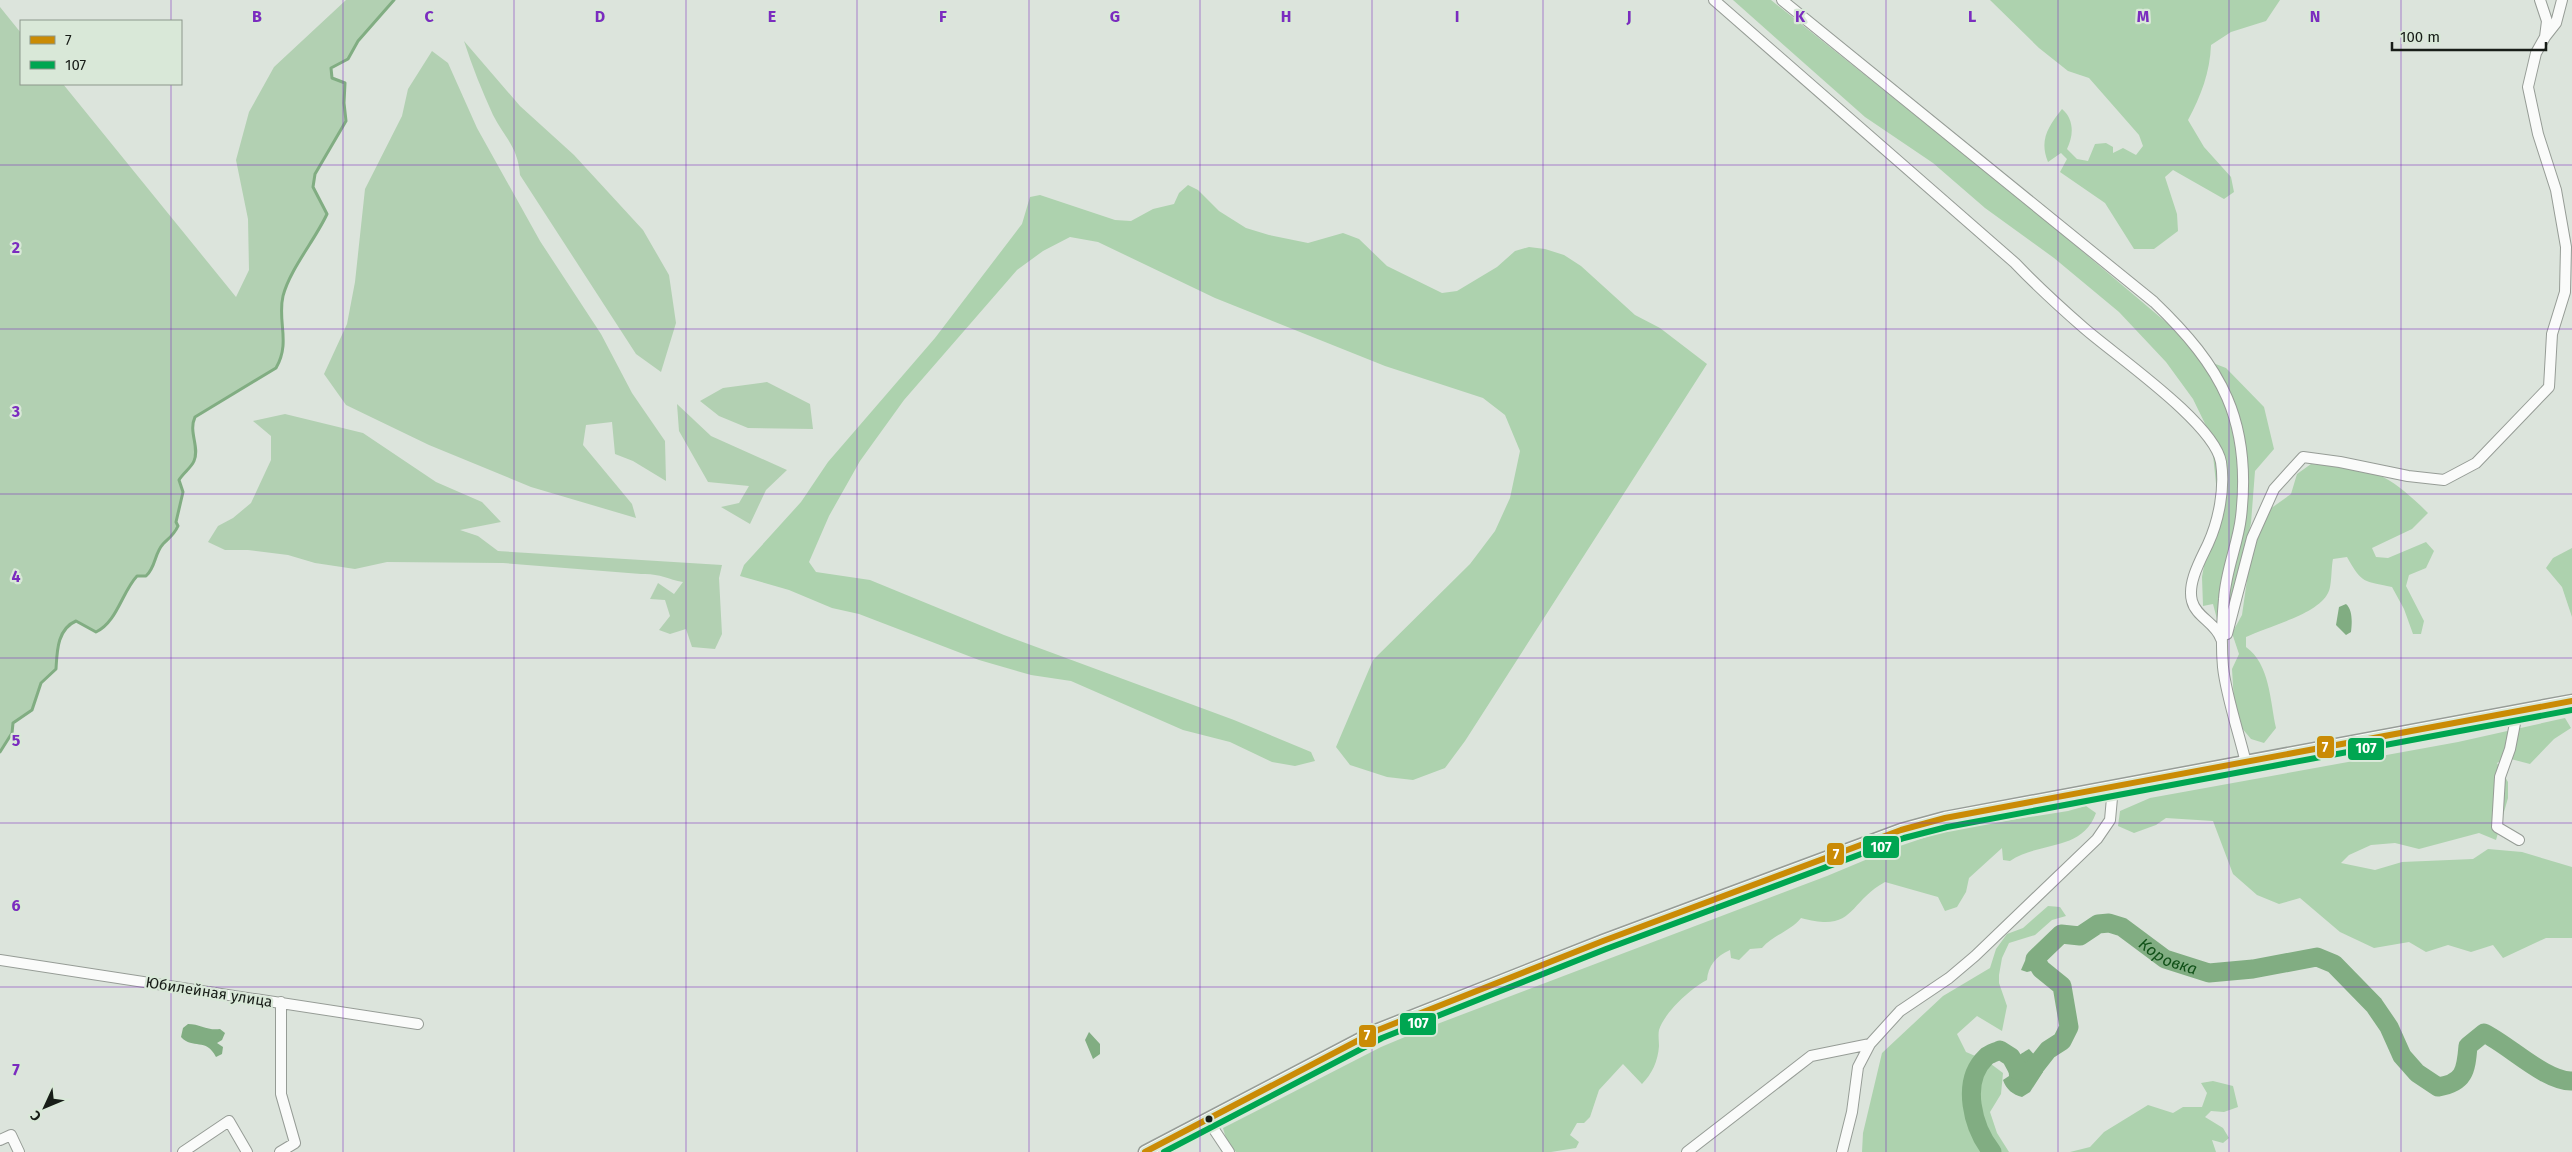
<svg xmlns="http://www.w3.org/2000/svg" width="2572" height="1152" font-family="'Fira Sans',sans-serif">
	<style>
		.green { fill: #b2d0b2 }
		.forest { fill: #add2ae }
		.water { fill: #81ad82 }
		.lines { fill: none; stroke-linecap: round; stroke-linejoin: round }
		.stream { stroke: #81ad82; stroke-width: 3 }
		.river { stroke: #81ad82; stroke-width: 19 }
		.minor-casing { stroke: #969c96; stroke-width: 12 }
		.major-casing { stroke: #969c96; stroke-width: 15 }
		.minor { stroke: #fafbfa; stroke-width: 10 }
		.major { stroke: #fafbfa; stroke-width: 12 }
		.bus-1-casing { stroke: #d9e8d8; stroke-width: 10 }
		.bus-2-casing { stroke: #d9e8d8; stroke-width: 10 }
		.bus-1 { stroke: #ca8b05; stroke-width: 6 }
		.bus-2 { stroke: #00a651; stroke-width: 6 }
		.grid { fill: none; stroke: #7b2cbf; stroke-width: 1; stroke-opacity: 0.55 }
		.bus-dot { fill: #181d18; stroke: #d9e8d8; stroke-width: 2 }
		.labels { text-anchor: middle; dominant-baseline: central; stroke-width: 4.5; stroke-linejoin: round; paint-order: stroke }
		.street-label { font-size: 15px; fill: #181d18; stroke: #d9e8d8 }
		.water-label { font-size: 16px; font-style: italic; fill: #115118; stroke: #d9e8d8 }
		.grid-label { font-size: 16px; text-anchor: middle; font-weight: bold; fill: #7b2cbf; stroke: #d9e8d8; stroke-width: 4.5; stroke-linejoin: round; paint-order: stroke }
		.line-badge { stroke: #d9e8d8; stroke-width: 2 }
		.badge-label { font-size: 14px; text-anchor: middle; font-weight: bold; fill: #fff }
	</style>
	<rect width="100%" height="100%" fill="#dce4dc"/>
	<!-- green -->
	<path class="green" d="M346 0H394L358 41 348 59 331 68 333 78 345 83 344 103 346 121 315 174 313 187 327 214C315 240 290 269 283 296 277 321 291 342 276 368L195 417C188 432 199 447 194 461 191 468 183 473 179 480L183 492 176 522 178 526C174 535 169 538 163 544 154 554 156 567 146 576H137C122 592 117 622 96 632L76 621C57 629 57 652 56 669L41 684 32 710 13 723 12 733 0 752V7L21 33V84H63L236 297 249 270 248 219 236 160 249 112 274 67Z
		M464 41 520 106 574 155 643 230 669 275 676 323 661 372 636 354 520 175C518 147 505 138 493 115 482 91 472 66 464 41Z
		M432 51 448 63 477 128 540 241 601 334 632 393 665 441 666 481 633 461 615 454 612 422 586 425 583 445 632 504 636 518 531 487 429 445 346 405 324 374 347 324 355 282 365 189 402 116 408 89Z
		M767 382 810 404 813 429 748 428 719 416 700 401 723 388Z
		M677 404 711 436 787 470 766 490 750 524 721 507 739 503 749 486 708 482 679 431Z
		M285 414 363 433 436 482 482 502 501 522 460 530 478 536 498 551 722 565 719 578 722 634 715 649 692 647 686 629 670 634 659 630 670 616 665 600 650 599 658 583 674 594 683 582C667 579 659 573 641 574L503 563 387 562 355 569 315 563 288 555 248 550H225L208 542 218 526 233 518 251 503 271 460V436L253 421Z"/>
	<!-- forest -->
	<path class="forest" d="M1733 0H1771L2030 207 2180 334 2200 358 2226 368 2264 407 2274 449 2255 471 2251 523 2228 615 2218 623 2213 604 2203 606 2202 577 2217 493 2211 436 2193 399 2166 362 2119 312 2054 258 1985 208 1933 163 1865 117Z
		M1990 0H2280L2266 21 2231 32 2211 45C2210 72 2201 96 2188 120L2204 147 2231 177 2234 192 2224 199 2173 170 2165 177 2177 214 2178 231 2154 249H2134L2105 203 2060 172 2067 159 2061 153 2048 162C2039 140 2048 127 2062 109 2074 119 2074 135 2067 149L2077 159 2088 161 2095 144 2106 143 2113 147V153L2123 148 2136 155 2143 146 2139 135 2089 78 2068 71 2039 48Z
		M1188 185 1198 190 1219 211 1246 228 1269 235 1308 243 1343 233 1359 239 1387 266 1442 293 1457 291 1497 267 1515 251 1529 247 1545 249 1564 255 1581 266 1635 315 1660 328 1707 364 1465 741 1445 768 1413 780 1387 777 1350 765 1336 747 1373 660 1470 564 1495 531 1510 498 1520 451 1505 415 1483 398 1385 366 1215 298 1098 242 1070 237 1043 251 1017 270 904 400 860 461 829 516 809 562 816 572 870 580 1004 635 1234 720 1311 752 1315 761 1295 766 1272 762 1230 742 1183 730 1071 681 1031 675 979 660 859 614 832 608 789 590 740 576 744 565 801 502 828 462 935 338 1022 224 1030 197 1040 195 1115 220 1131 221 1153 209 1174 204 1179 193Z
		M2311 464C2334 466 2361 467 2383 477 2399 485 2415 500 2428 513L2412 529 2372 548 2376 557 2388 558 2426 542 2434 551 2426 568 2409 575 2406 586 2424 621 2421 634H2413L2404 609 2392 587C2364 581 2362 584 2347 557L2333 559C2331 568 2332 587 2328 593 2317 615 2268 626 2246 637V647C2270 664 2270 701 2276 728L2264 743 2251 739 2241 727 2234 702 2232 669 2239 654 2232 633 2242 615 2249 566 2256 538 2270 509 2291 494 2297 474Z
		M2572 548V617L2562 587 2546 568 2553 558Z
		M2565 718 2571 728 2554 739 2530 764 2507 758 2497 763 2508 782V798L2496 840 2479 833 2419 849 2395 843 2371 845 2349 855 2341 863 2375 870 2402 862 2473 859 2488 849 2522 852 2572 867V938H2546L2503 958 2493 945 2471 952 2448 945 2426 952 2409 942 2374 948 2340 932 2300 898 2279 904 2257 895 2233 874 2213 821 2166 818 2156 825 2134 833 2118 826 2120 811 2150 798 2458 742Z
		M2086 806 2096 813C2082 852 2039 841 2010 861L2003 860 2002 848 1969 878 1966 892 1957 907 1945 911 1938 897 1885 882C1847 903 1855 933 1801 918 1791 931 1773 935 1762 948L1750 949 1739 960 1731 958 1730 950C1716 956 1708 966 1707 980 1691 988 1664 1013 1659 1030 1658 1035 1659 1041 1659 1046 1658 1061 1652 1074 1642 1084L1623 1064 1599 1090 1590 1117 1584 1123H1577L1570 1135 1579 1142 1576 1148 1551 1152H1236L1227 1142 1223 1128 1381 1047 1424 1029 1827 876 1894 848 1947 830 2068 811Z
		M2048 906 2060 907 2066 916 2052 920 2035 935 2009 943 2002 958 1999 975V983L2007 1006 2002 1031 1977 1016 1957 1034 1966 1052 1987 1061 2003 1073 2001 1094 1990 1112 1997 1133 2009 1152H1862L1863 1133 1882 1053 1943 996 1990 968 1996 949 2007 934 2023 928Z
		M2213 1081 2233 1086 2238 1107 2224 1112 2211 1111 2205 1117 2223 1128 2229 1138 2223 1143 2212 1140 2216 1152H2070L2090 1147 2104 1132 2148 1105 2173 1113 2183 1107H2202L2207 1093 2201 1083Z"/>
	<!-- water -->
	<path class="water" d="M2346 604C2353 610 2352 623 2351 632L2346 635 2336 625 2339 607Z
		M2051 937 2057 939 2042 957 2043 968 2027 972 2021 970 2028 954Z
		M188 1024C200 1024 208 1031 220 1029L225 1033 222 1040 217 1043 223 1047 222 1054 216 1057C206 1037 193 1050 181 1037L183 1028Z
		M1089 1032 1100 1044V1054L1093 1059 1085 1040Z
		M2029 1049 2042 1063 2043 1072 2030 1092 2022 1097C2013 1095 2006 1089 2003 1080L2009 1076C2007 1061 2019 1055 2029 1049Z"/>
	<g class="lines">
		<!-- stream -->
		<path class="stream" d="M0 752 12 733 13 723 32 710 41 683 56 669C57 652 57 629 76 621L96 632C117 622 122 592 137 576H146C156 567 154 554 163 544 169 538 174 535 178 526L176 522 183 492 179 480C183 473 191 468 194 461 200 447 188 432 195 417L276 368C291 342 277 321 283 296 290 269 315 240 327 214L313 187 315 174 346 121 344 103 345 83 332 78 331 68 348 59 358 41 394 0"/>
		<!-- river -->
		<path class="river" id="s1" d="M1992 1152C1973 1128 1960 1082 1986 1057 1989 1054 1996 1052 2000 1050L2011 1057 2018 1070 2030 1073 2048 1050 2062 1041 2069 1027 2062 986 2041 969 2035 959 2061 934 2080 936 2098 924 2109 923 2122 927 2165 959 2209 973 2253 969 2317 957 2334 964 2374 1005 2389 1027 2402 1056 2417 1073 2438 1087C2464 1083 2466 1071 2468 1046L2484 1033C2509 1045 2546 1082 2572 1081"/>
		<defs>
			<path id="minor" d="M1714 0 2015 263C2037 286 2060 307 2084 328 2116 356 2214 423 2221 462 2225 488 2219 520 2208 544 2201 559 2187 583 2192 601 2196 617 2216 623 2221 639
				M1782 0 2154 302C2222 367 2252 421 2241 517 2238 544 2226 569 2224 599 2222 621 2221 645 2223 667 2226 696 2239 733 2246 763
				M2545 37 2556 23 2562 0
				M2227 634 2252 538 2274 489 2303 457 2340 462 2408 476 2444 480 2476 463 2549 387 2552 334 2565 292 2566 247 2556 190 2538 134 2528 87 2536 53 2545 37 2547 21 2540 0
				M2517 713 2510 749 2500 777 2497 827 2519 840
				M0 960 418 1024
				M1207 1119 1229 1152
				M0 1140 11 1135 19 1152
				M183 1152 229 1121 247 1152
				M280 1152 295 1143 281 1094V1002
				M1687 1152 1811 1056 1870 1044
				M1842 1152 1852 1112 1858 1067 1870 1044 1900 1011 1949 978 1975 956 2097 839 2110 820 2113 787"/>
			<path id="major" d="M1145 1152 1378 1030 1603 941 1901 830 1945 818 2572 701"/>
		</defs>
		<!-- minor casing -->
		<use href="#minor" class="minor-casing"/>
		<!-- major casing -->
		<use href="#major" class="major-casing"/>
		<!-- minor -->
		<use href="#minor" class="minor"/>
		<!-- major -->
		<use href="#major" class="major"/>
		<defs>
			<path id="bus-1" d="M1145 1152 1378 1030 1603 941 1901 830 1945 818 2572 701"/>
			<path id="bus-2" d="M1164 1152 1382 1038 1606 949 1904 838 1947 827 2572 710"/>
		</defs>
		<!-- bus-1 casing -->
		<use href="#bus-1" class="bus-1-casing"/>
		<!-- bus-2 casing -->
		<use href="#bus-2" class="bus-2-casing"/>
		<!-- bus-1 -->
		<use href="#bus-1" class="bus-1"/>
		<!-- bus-2 -->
		<use href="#bus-2" class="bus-2"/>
	</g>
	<!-- grid -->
	<path class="grid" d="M171 0V21M343 0V1152M514 0V1152M686 0V1152M857 0V1152M1029 0V1152M1200 0V1152M1372 0V1152M1543 0V1152M1715 0V1152M1886 0V1152M2058 0V1152M2229 0V1152M2401 0V1152M171 84V1152M0 165H2572M0 329H2572M0 494H2572M0 658H2572M0 823H2572M0 987H2572"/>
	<!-- markers -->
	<circle class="bus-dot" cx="1209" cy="1119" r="4.5"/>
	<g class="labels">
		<!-- street labels -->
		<g class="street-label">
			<text transform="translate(209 992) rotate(9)">Юбилейная улица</text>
		</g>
		<!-- water labels -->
		<g class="water-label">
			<text stroke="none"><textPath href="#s1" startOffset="458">Коровка</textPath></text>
		</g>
	</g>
	<g class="grid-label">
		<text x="257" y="22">B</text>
		<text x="429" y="22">C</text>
		<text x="600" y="22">D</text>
		<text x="772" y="22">E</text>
		<text x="943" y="22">F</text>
		<text x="1115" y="22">G</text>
		<text x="1286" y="22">H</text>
		<text x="1457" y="22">I</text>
		<text x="1629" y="22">J</text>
		<text x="1800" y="22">K</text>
		<text x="1972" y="22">L</text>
		<text x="2143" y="22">M</text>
		<text x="2315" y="22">N</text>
		<text x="16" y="253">2</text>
		<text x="16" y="417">3</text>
		<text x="16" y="582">4</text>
		<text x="16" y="746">5</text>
		<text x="16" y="911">6</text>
		<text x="16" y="1075">7</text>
	</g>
	<g class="line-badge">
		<rect x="2316" y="735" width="19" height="24" rx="5" fill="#ca8b05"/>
		<rect x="2347" y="737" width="38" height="24" rx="5" fill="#00a651"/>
		<rect x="1862" y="835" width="38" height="24" rx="5" fill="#00a651"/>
		<rect x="1826" y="842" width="19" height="24" rx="5" fill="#ca8b05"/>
		<rect x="1399" y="1012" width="38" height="24" rx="5" fill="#00a651"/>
		<rect x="1358" y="1024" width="19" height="24" rx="5" fill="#ca8b05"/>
	</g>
	<g class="badge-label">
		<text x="2325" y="752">7</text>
		<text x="2366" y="753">107</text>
		<text x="1881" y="852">107</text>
		<text x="1836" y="859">7</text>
		<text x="1418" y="1028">107</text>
		<text x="1367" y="1040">7</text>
	</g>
	<!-- legend -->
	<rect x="20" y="20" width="162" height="65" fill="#d9e8d8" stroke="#8c978b"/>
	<rect x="30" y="36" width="25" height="8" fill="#ca8b05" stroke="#8c978b"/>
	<text x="65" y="45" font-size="15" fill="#181d18">7</text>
	<rect x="30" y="61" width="25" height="8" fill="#00a651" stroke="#8c978b"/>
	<text x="65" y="70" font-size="15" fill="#181d18">107</text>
	<!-- north arrow -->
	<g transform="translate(45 1107) rotate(226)" stroke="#d9e8d8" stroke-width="4" paint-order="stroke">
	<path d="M0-4L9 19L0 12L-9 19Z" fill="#181d18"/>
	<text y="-8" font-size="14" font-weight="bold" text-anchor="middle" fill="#181d18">С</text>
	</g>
	<!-- scale -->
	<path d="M2392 42v8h154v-8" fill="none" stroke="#181d18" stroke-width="2.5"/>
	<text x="2400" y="42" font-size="15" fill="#181d18" stroke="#d9e8d8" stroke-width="4" paint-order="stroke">100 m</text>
</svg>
